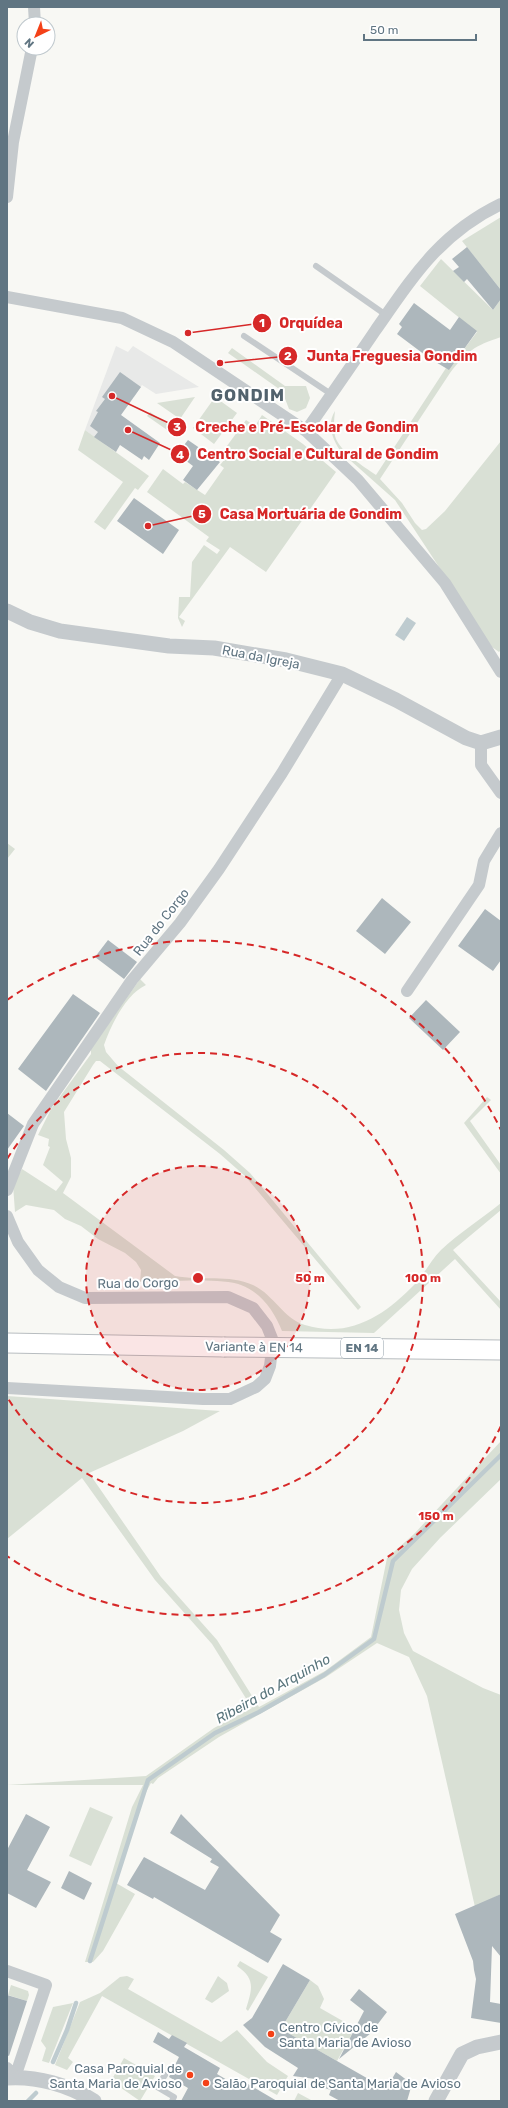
<svg xmlns="http://www.w3.org/2000/svg" width="508" height="2108" font-family="Rubik,sans-serif">
	<style>
		.built { fill: #e8e9e8 }
		.green { fill: #d9e0d5 }
		.water { fill: #becbcf }
		.lines { fill: none; stroke-linecap: round; stroke-linejoin: round }
		.stream { stroke: #becbcf; stroke-width: 4.5 }
		.building { fill: #adb7bc }
		.primary-casing { stroke: #b8bdc0; stroke-width: 21 }
		.service { stroke: #c5cacd; stroke-width: 6 }
		.minor { stroke: #c5cacd; stroke-width: 12 }
		.tertiary { stroke: #c5cacd; stroke-width: 15 }
		.primary { stroke: #fff; stroke-width: 19 }
		.primary-bridge-casing { stroke: #b8bdc0; stroke-width: 21; stroke-linecap: butt }
		.primary-bridge { stroke: #fff; stroke-width: 19 }
		.ring { fill: none; stroke: #d62828; stroke-width: 2; stroke-dasharray: 7 5 }
		.poi-dot { fill: #f44118; stroke: #fff; stroke-width: 1.5 }
		.labels { text-anchor: middle; dominant-baseline: central; stroke-width: 4; stroke-linejoin: round; paint-order: stroke }
		.shield { fill: #fff; stroke: #909ea8; stroke-width: 1 }
		.shield-label { font-size: 12px; font-weight: bold; fill: #607582 }
		.street-label { font-size: 13px; fill: #607582; stroke: #fff }
		.poi-label { font-size: 13px; fill: #607582; stroke: #fff; text-anchor: start }
		.water-label { font-size: 14px; font-style: italic; fill: #5a767d; stroke: #fff }
		.district-label { font-size: 17px; font-weight: bold; letter-spacing: 1px; fill: #52626d; stroke: #fff }
		.centre { fill: #d62828; stroke: #fff; stroke-width: 2 }
		.ring-label { font-size: 12px; text-anchor: middle; font-weight: bold; fill: #d62828; stroke: #fff; stroke-width: 4; stroke-linejoin: round; paint-order: stroke }
		.leader { fill: none; stroke: #d62828; stroke-width: 1.5 }
		.callout-dot { fill: #d62828; stroke: #fff; stroke-width: 1.5 }
		.mark-label { font-size: 12px; text-anchor: middle; font-weight: bold; fill: #fff }
		.callout-label { font-size: 14px; text-anchor: middle; font-weight: bold; fill: #d62828; stroke: #fff; stroke-width: 4; stroke-linejoin: round; paint-order: stroke }
	</style>
	<rect width="100%" height="100%" fill="#f8f8f4"/>
	<!-- built -->
	<path class="built" d="M116 346 128 352 133 346 199 387 156 394 142 385 134 397 127 393 115 411 123 417 104 444 85 430Z"/>
	<!-- green -->
	<path class="green" d="M501 217V290L462 241Z
		M441 259 493 310 501 299V337C474 346 467 351 450 373L380 479 402 503 415 523 422 530 426 529 445 511 501 441V650L499 652 492 647 485 637 395 500 342 453C333 441 326 425 335 411 334 420 333 431 336 439 343 454 363 466 376 475L446 368 449 369 477 332 420 286Z
		M232 348 285 386H306L310 398 306 408 297 412 289 409 282 391 228 353Z
		M195 397 180 419 157 403Z
		M215 397 237 413 214 444 193 428Z
		M150 412 173 428 170 432 147 416Z
		M262 415 303 444 336 472 266 572 230 547 179 617 185 621 182 627 178 618 179 597H190L192 562 204 545 217 554 220 550 206 541 209 537 147 492 163 469 183 484 185 482 205 495 224 468 220 465 229 454 224 450 246 420 255 426Z
		M85 430 149 476 138 490 135 488 105 530 94 522 123 482 78 450Z
		M7 843 15 849 7 859Z
		M140 979 146 985C126 994 111 1025 104 1045L106 1052 118 1066 224 1150 250 1173 361 1307 358 1310 245 1176 220 1154 100 1061H96L93 1065 64 1112 66 1139 71 1158V1177L63 1193 175 1276C201 1281 229 1274 253 1285 273 1294 284 1319 305 1325 350 1339 385 1315 415 1284 425 1273 431 1260 441 1250 459 1233 481 1219 501 1203V1210L453 1250 501 1302V1310L455 1259 374 1333 282 1331C274 1311 262 1293 241 1285 221 1277 163 1282 140 1282L141 1270 136 1262 125 1253 98 1239 81 1226 65 1219 54 1210 26 1205 15 1212 13 1185 22 1169 56 1191 63 1182 43 1165 50 1147 48 1146 49 1139 38 1135 51 1109 91 1054V1049Z
		M487 1097 491 1100 470 1121 501 1165V1174L464 1123Z
		M7 1396 220 1411 183 1431 89 1473 161 1577 217 1640 259 1707 325 1671 371 1637 387 1558 414 1534 501 1441V1479L440 1538 412 1569 401 1590 399 1610 404 1633 413 1651 483 1688 501 1695V1894L475 1907 427 1696 409 1657 377 1643 326 1677 219 1737 158 1778 153 1784 151 1783 141 1801 116 1883 135 1894 103 1951 93 1962H85L132 1807 143 1785H7L146 1776 214 1728 252 1708 212 1644 155 1580 82 1478 7 1539Z
		M90 1807 113 1817 91 1866 69 1856Z
		M240 1961 268 1977 248 2011 246 2009C252 1989 256 1979 237 1966Z
		M127 1976 134 1979 128 1989 221 2042 237 2030 267 2062 288 2076 277 2095 102 1996 68 2058 73 2062 67 2070 55 2065 80 2002 100 1993 120 1977Z
		M218 1976 227 1983 229 1991 212 2003 205 1999Z
		M310 1980 318 1986 324 1999 320 2008 355 2028 337 2061 281 2029Z
		M11 1985 28 1991 29 1995 27 2001 8 1995Z
		M73 2003 49 2063 42 2061 46 2048 41 2041 53 2007Z
		M124 2058 155 2076 140 2101 111 2081Z
		M298 2093 311 2100 310 2101H294Z"/>
	<!-- water -->
	<path class="water" d="M407 617 416 623 404 641 395 635Z"/>
	<g class="lines">
		<!-- stream -->
		<path class="stream" d="M90 1961 148 1780 215 1733 259 1712 324 1675 374 1639 393 1561 501 1455
			M53 2062 67 2030 76 2003
			M28 2101 36 2093"/>
	</g>
	<!-- building -->
	<path class="building" d="M467 247 501 290V299L493 310 467 279 464 282 453 271 459 267 452 259Z
		M414 303 450 330 459 317 477 331 449 370 429 358 397 334 402 327 399 324Z
		M120 372 141 387 121 415 160 443 149 460 144 456 142 460 120 445 116 452 94 437 98 432 90 426 98 412 96 411 105 399 102 397Z
		M188 440 220 462 197 490 183 480 193 466 177 454Z
		M134 498 179 530 163 554 117 521Z
		M382 898 411 922 385 954 356 931Z
		M485 909 501 921V960L493 971 458 946Z
		M108 940 137 962 124 979 95 957Z
		M73 994 100 1013 46 1091 18 1069Z
		M426 1000 460 1032 443 1050 409 1018Z
		M7 1113 24 1126 7 1150Z
		M26 1814 50 1827 27 1870 51 1882 36 1908 7 1893V1850Z
		M181 1814 280 1915 270 1932 282 1939 268 1963 154 1897 153 1899 127 1885 144 1857 205 1890 219 1867 210 1862 212 1859 170 1833Z
		M69 1871 92 1883 84 1900 61 1888Z
		M501 1894V1957L492 1946 490 2002 501 2004V2023L471 2018 476 1979 474 1970 473 1961 455 1914Z
		M283 1964 310 1980 281 2029 386 2089 396 2072 412 2084 407 2101H340L329 2095 331 2090 312 2084 315 2079 293 2076 298 2068 265 2047 243 2025 252 2018Z
		M359 1989 387 2012 371 2033 339 2059 364 2011 350 2000Z
		M7 1995 27 2001 9 2056 7 2055Z
		M158 2032 169 2039 172 2035 187 2043 184 2047 220 2068 217 2074 239 2087 243 2081 277 2101H181L188 2088 169 2077 179 2057 153 2042Z"/>
	<g class="lines">
		<defs>
			<path id="primary" d="M7 1343 224 1347"/>
		</defs>
		<!-- primary casing -->
		<use href="#primary" class="primary-casing"/>
		<!-- service -->
		<path class="service" d="M316 266 386 315
			M244 336 331 394
			M165 2075 157 2087 174 2097 172 2101"/>
		<!-- minor -->
		<path class="minor" d="M34 7 35 24
			M7 197 13 142 32 48
			M7 297 122 318 173 342 306 431 358 480 445 583 501 672
			M306 431C329 398 352 365 375 331 413 277 439 234 501 204
			M481 743V765L501 793
			M407 991 479 885 484 861 501 833
			M7 1190 33 1124 132 980 180 923 219 869 282 773 342 674
			M7 1216 18 1242 38 1270 59 1287 85 1298 228 1297 253 1308 267 1326 273 1341 270 1366 265 1379 256 1387 230 1399H203L7 1388
			M7 1971 46 1985 15 2077 7 2068"/>
		<!-- tertiary -->
		<path class="tertiary" d="M7 611 30 622 60 631 169 646 214 648 286 660 342 674 396 700 466 738 481 743 501 737
			M7 2078C37 2076 69 2085 94 2101
			M436 2101 462 2054 477 2047 501 2042"/>
		<!-- primary -->
		<use href="#primary" class="primary"/>
		<defs>
			<path id="primary-bridge" d="M224 1347 501 1350"/>
		</defs>
		<!-- primary-bridge casing -->
		<use href="#primary-bridge" class="primary-bridge-casing"/>
		<!-- primary-bridge -->
		<use href="#primary-bridge" class="primary-bridge"/>
	</g>
	<!-- distance rings -->
	<circle cx="198" cy="1278" r="112" fill="#d62828" fill-opacity=".12"/>
	<g class="ring">
		<circle cx="198" cy="1278" r="112"/>
		<path d="M7 1159A225 225 0 1 1 7 1397"/>
		<path d="M501 1426A337 337 0 0 1 7 1556M7 1000A337 337 0 0 1 501 1130"/>
	</g>
	<!-- markers -->
	<g class="poi-dot">
		<circle cx="271" cy="2034" r="4"/>
		<circle cx="190" cy="2075" r="4"/>
		<circle cx="206" cy="2083" r="4"/>
	</g>
	<g class="labels">
		<!-- shield labels -->
		<rect class="shield" x="341" y="1338" width="42" height="20" rx="3"/>
		<g class="shield-label">
			<text x="362" y="1348">EN 14</text>
		</g>
		<!-- street labels -->
		<g class="street-label">
			<text transform="translate(261 657) rotate(11)">Rua da Igreja</text>
			<text transform="translate(161 922) rotate(-52)">Rua do Corgo</text>
			<text transform="translate(138 1283) rotate(-1)">Rua do Corgo</text>
			<text transform="translate(254 1347) rotate(1)">Variante à EN 14</text>
		</g>
		<!-- poi labels -->
		<g class="poi-label">
			<text x="279" y="2027">Centro Cívico de<tspan x="279" dy="15">Santa Maria de Avioso</tspan></text>
			<text x="182" y="2068" text-anchor="end">Casa Paroquial de<tspan x="182" dy="15">Santa Maria de Avioso</tspan></text>
			<text x="214" y="2083">Salão Paroquial de Santa Maria de Avioso</text>
		</g>
		<!-- water labels -->
		<g class="water-label">
			<text transform="translate(273 1689) rotate(-29)">Ribeira do Arquinho</text>
		</g>
		<!-- district labels -->
		<g class="district-label">
			<text x="248" y="395">GONDIM</text>
		</g>
	</g>
	<circle cx="198" cy="1278" r="6" class="centre"/>
	<g class="ring-label">
		<text x="310" y="1282">50 m</text>
		<text x="423" y="1282">100 m</text>
		<text x="436" y="1520">150 m</text>
	</g>
	<!-- callouts -->
	<path class="leader" d="M188 333L262 323M220 363L288 356M112 396L177 427M128 430L180 454M148 526L202 514"/>
	<g class="callout-dot">
		<circle cx="188" cy="333" r="4"/>
		<circle cx="220" cy="363" r="4"/>
		<circle cx="112" cy="396" r="4"/>
		<circle cx="128" cy="430" r="4"/>
		<circle cx="148" cy="526" r="4"/>
		<circle cx="262" cy="323" r="10"/>
		<circle cx="288" cy="356" r="10"/>
		<circle cx="177" cy="427" r="10"/>
		<circle cx="180" cy="454" r="10"/>
		<circle cx="202" cy="514" r="10"/>
	</g>
	<g class="mark-label">
		<text x="262" y="327">1</text>
		<text x="288" y="360">2</text>
		<text x="177" y="431">3</text>
		<text x="180" y="459">4</text>
		<text x="202" y="518">5</text>
	</g>
	<g class="callout-label">
		<text x="311" y="328">Orquídea</text>
		<text x="392" y="361">Junta Freguesia Gondim</text>
		<text x="307" y="432">Creche e Pré-Escolar de Gondim</text>
		<text x="318" y="459">Centro Social e Cultural de Gondim</text>
		<text x="311" y="519">Casa Mortuária de Gondim</text>
	</g>
	<!-- border -->
	<rect width="508" height="2108" fill="none" stroke="#607582" stroke-width="16"/>
	<!-- north arrow -->
	<g transform="translate(36 36) rotate(223)"><circle r="19" fill="#ffffff" stroke="#bfc8cd"/>
	<path d="M0-3L7 15L0 10L-7 15Z" fill="#f44118"/>
	<text y="-6" font-size="11" font-weight="bold" text-anchor="middle" fill="#607582">N</text>
	</g>
	<!-- scale -->
	<path d="M364 34v6h112v-6" fill="none" stroke="#607582" stroke-width="2"/>
	<text x="370" y="34" font-size="12" fill="#607582" stroke="#ffffff" stroke-width="3" paint-order="stroke">50 m</text>
</svg>
